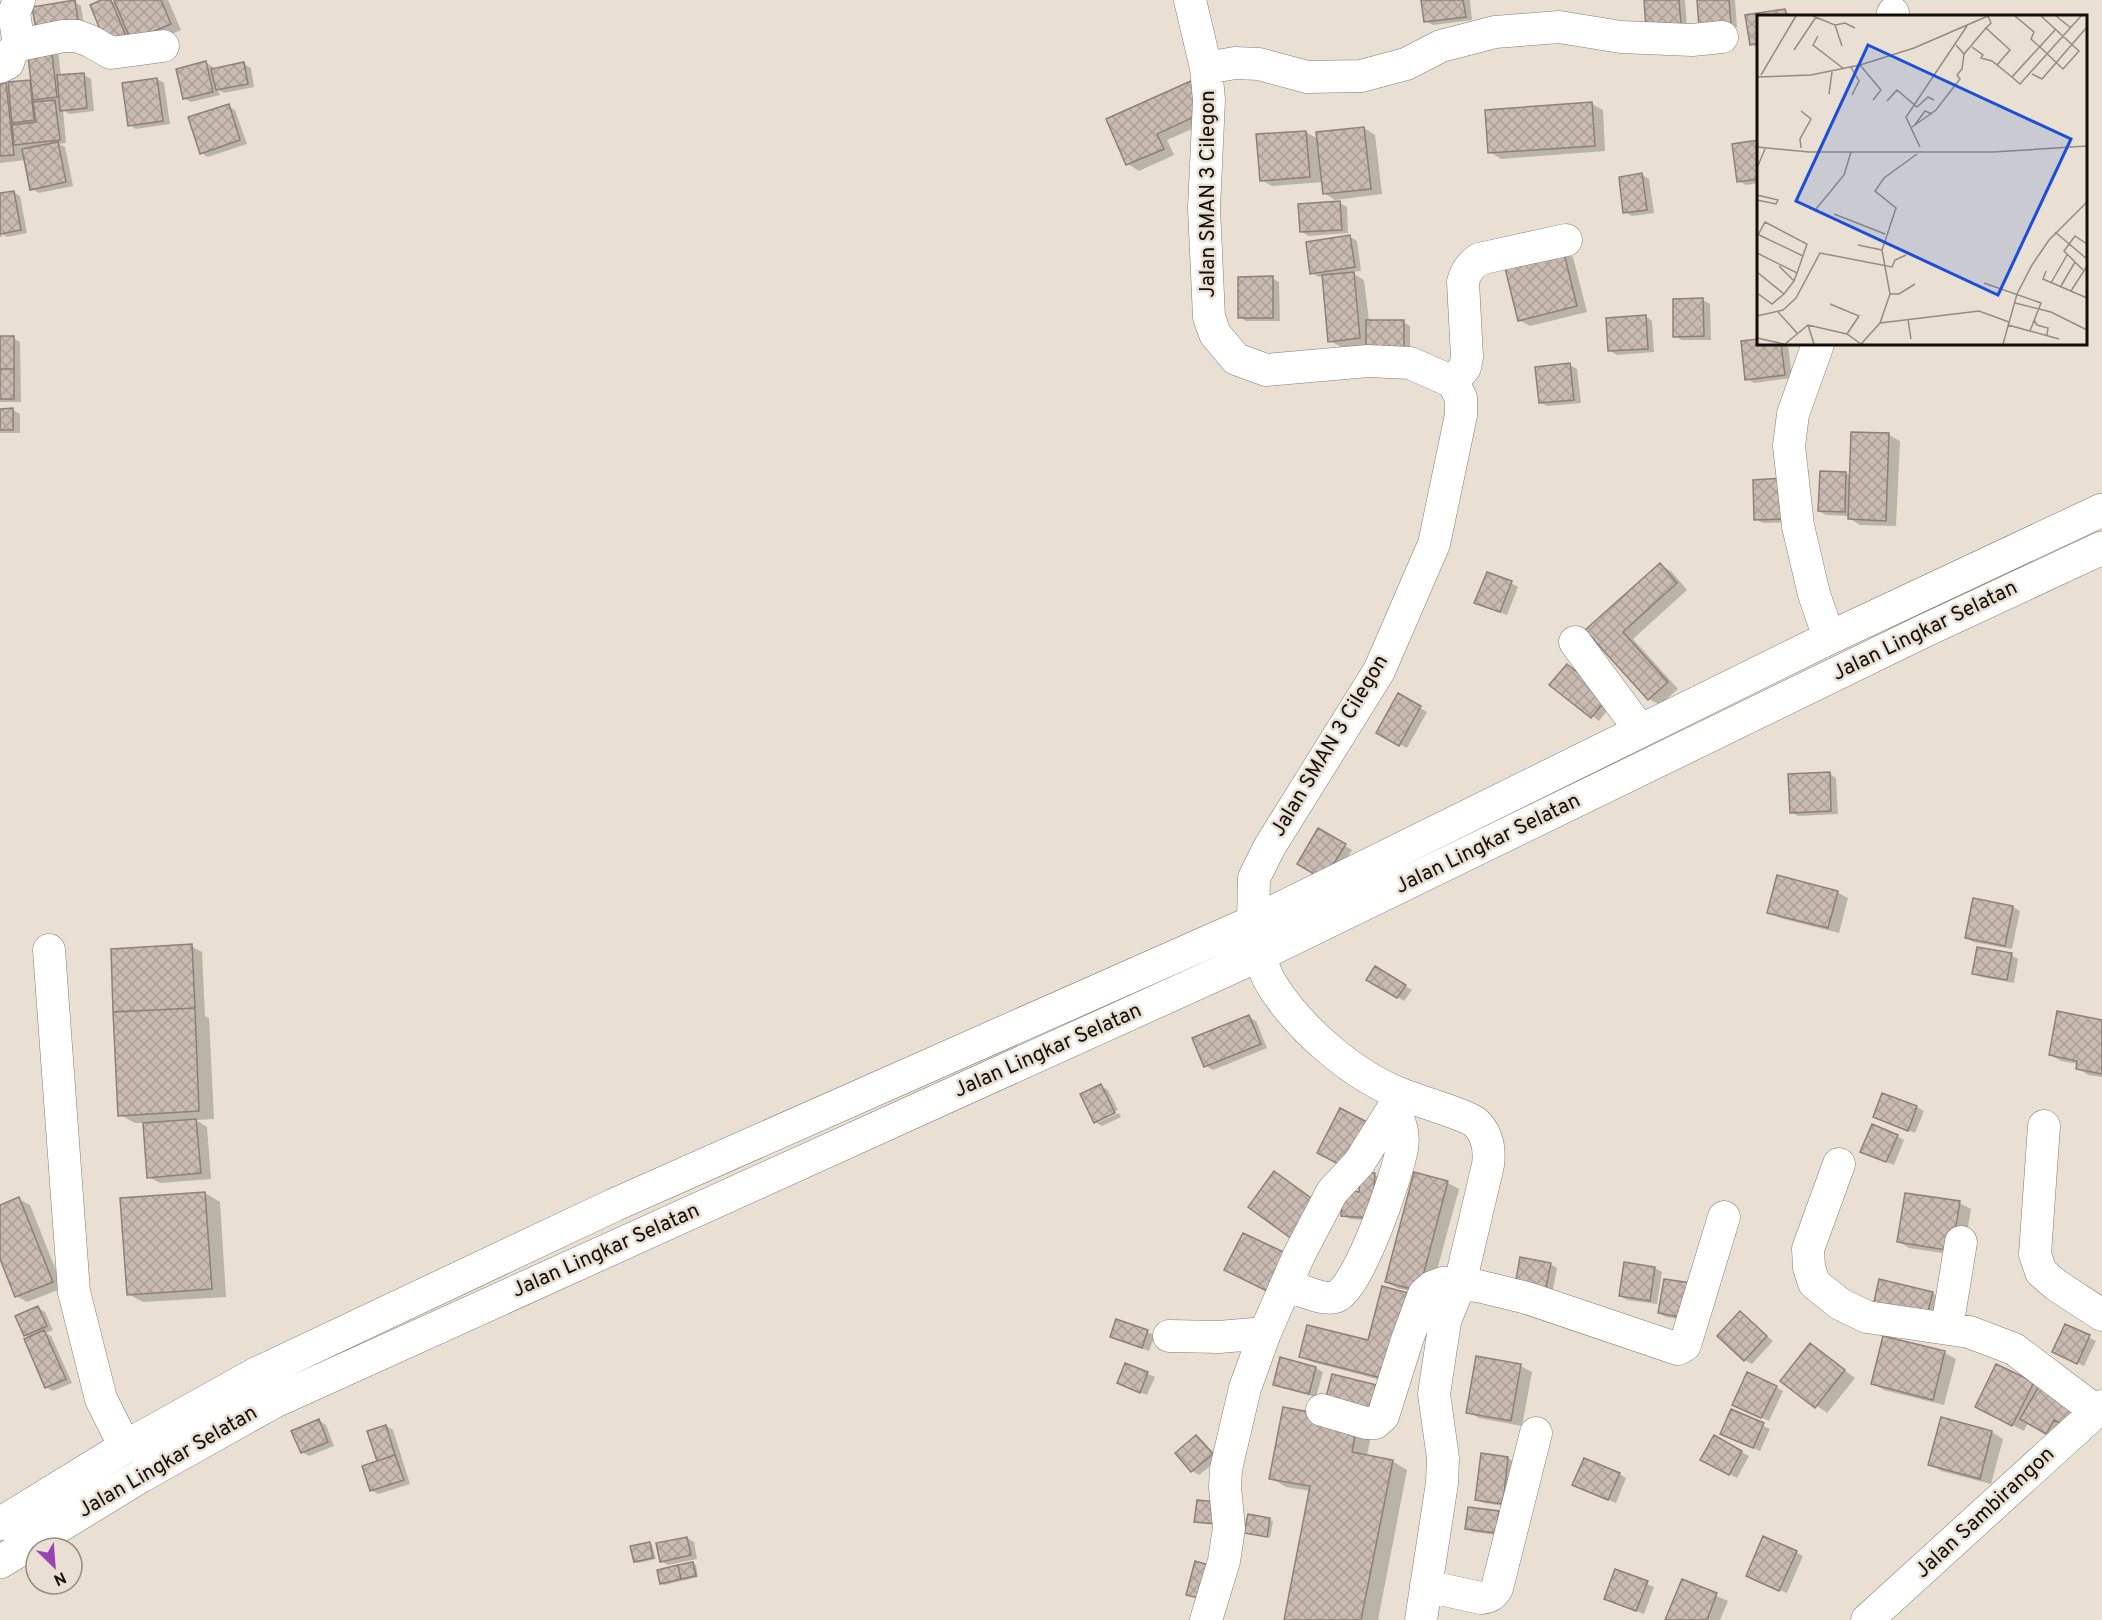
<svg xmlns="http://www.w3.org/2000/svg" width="2102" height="1620" font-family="Overpass,sans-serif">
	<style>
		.shadow { fill: #0003 }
		.building { fill: url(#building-cross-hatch); stroke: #8e8078; stroke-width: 1.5 }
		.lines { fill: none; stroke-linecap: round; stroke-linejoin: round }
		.minor-casing { stroke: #857c70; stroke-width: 33 }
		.highway-casing { stroke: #857c70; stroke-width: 34 }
		.minor { stroke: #fff; stroke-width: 32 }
		.highway { stroke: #fff; stroke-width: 33 }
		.labels { text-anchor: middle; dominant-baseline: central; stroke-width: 5; stroke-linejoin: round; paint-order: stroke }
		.street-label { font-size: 21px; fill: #120e0a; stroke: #e9e0d3 }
		.inset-road { fill: none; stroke: #938c83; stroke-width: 1.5 }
		.view { fill: #1d4ed8; fill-opacity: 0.15; stroke: #1d4ed8; stroke-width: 3 }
		.inset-edge { fill: none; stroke: #120e0a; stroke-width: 3 }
	</style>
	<defs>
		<pattern id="building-cross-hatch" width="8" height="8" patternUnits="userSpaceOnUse" patternTransform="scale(1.5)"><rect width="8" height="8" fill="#c9bab2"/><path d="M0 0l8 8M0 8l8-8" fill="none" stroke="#ac9f98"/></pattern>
	</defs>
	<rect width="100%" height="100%" fill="#e9e0d3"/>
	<!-- shadow -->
	<path class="shadow" d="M105 0 116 2 115 0H168L181 30 144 46 116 52Z
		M1423 0H1470L1472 20 1433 25 1425 21Z
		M1645 0H1685L1687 29Z
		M1699 0H1735L1737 27 1708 30Z
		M74 2 81 6 85 32 45 38Z
		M1785 11 1793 16H1758V48L1751 44 1747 17Z
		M29 49 58 50 61 76 84 75 91 79 94 111 69 114 63 110 66 143 59 144 65 147 73 186 39 193 32 189 26 160 0 163V85H6L10 87 30 82 33 83Z
		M206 63 213 67V70L244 64 251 68 254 87 224 93 218 90 220 95 191 102 184 98Z
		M157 79 164 83 170 124 136 129 129 125Z
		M1193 82 1217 118 1167 140 1174 155 1139 171 1128 164Z
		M1592 104 1603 110 1605 151 1501 159 1490 152Z
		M228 106 235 110 247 144 208 157 201 153Z
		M1364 128 1375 135 1382 194 1335 200 1324 193 1323 182 1272 186 1261 180 1306 132 1318 139Z
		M1758 142V183L1746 185 1739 181 1734 145Z
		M1642 175 1649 179 1654 213 1632 216 1625 212Z
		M13 192 20 196 27 233 7 237 1 234 2 237H0V195Z
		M1340 203 1347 207 1348 233 1308 236 1301 231Z
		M1350 237 1357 241 1361 271 1351 272 1364 280 1369 321 1403 322 1410 326V359L1367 345 1341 347 1330 341 1323 276 1319 277 1311 273Z
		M1562 250 1573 257 1587 312 1530 326 1519 320Z
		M1272 278 1279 282 1280 321H1246L1239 317Z
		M1703 300 1710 304 1711 340H1682L1675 336Z
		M1645 316 1652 321 1654 352 1617 355 1610 351Z
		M0 338H13L20 342 21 402H0Z
		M1758 341V344H1788L1792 378 1754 383 1747 379 1743 343Z
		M1570 365 1577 369 1581 403 1547 406 1540 402Z
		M0 410H13L20 414V433H0Z
		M1853 433 1889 435 1900 441 1896 526 1860 525 1849 518V516L1826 515 1819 511 1846 473 1851 476Z
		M1754 481 1791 522 1763 523 1756 519Z
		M1660 565 1671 571 1687 590 1633 639 1678 689 1660 705 1649 699 1587 631Z
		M1511 583 1518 587 1507 615 1483 606Z
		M1552 685 1614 702 1599 721Z
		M1398 695 1427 712 1407 748 1378 733Z
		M1829 773 1836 778 1838 814 1798 816 1791 812Z
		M1319 830 1352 850 1332 883Z
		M1837 892 1848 898 1839 933 1780 918 1769 912Z
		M2013 907 2020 911 2012 949 1973 942 1966 938Z
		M191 946 202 952 205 1016 209 1018 214 1119 196 1120 207 1127 211 1179 160 1183 149 1177 144 1123H135L120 1115Z
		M2011 955 2018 959 2014 983 1981 977 1974 973Z
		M1375 968 1412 990 1404 1001 1368 979Z
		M1248 1017 1256 1021 1267 1048 1213 1070 1206 1066Z
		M2102 1022V1077L2088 1075 2077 1068 2078 1064 2061 1061 2050 1055Z
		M1101 1086 1108 1090 1118 1110 1097 1120V1123L1119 1113 1121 1117 1102 1126 1095 1122Z
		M1917 1107 1924 1111 1915 1133 1875 1117Z
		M1897 1136 1904 1140 1894 1165 1869 1155Z
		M1415 1174 1448 1183 1459 1189 1430 1296 1397 1288 1386 1282Z
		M1375 1175 1382 1179 1379 1221 1350 1219 1343 1215Z
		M205 1193 220 1202 226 1297 143 1302 128 1294Z
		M19 1199 30 1205 63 1288 27 1302 16 1296 0 1254V1207Z
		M1959 1203 1971 1209 1963 1256 1909 1248 1898 1241Z
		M1550 1264 1557 1268 1551 1300 1522 1294Z
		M1655 1268 1662 1272 1657 1304 1627 1300 1620 1296Z
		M1665 1280 1692 1321 1666 1317 1659 1313Z
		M1932 1293 1939 1297 1932 1326 1873 1310Z
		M38 1308 45 1312 53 1330 46 1333 51 1336 72 1383 53 1391 46 1387 30 1338 25 1335Z
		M1740 1313 1773 1341 1752 1364 1745 1360Z
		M1117 1321 1155 1335 1149 1351 1111 1337Z
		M2066 1326 2096 1341 2084 1366 2061 1355Z
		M1309 1327 1404 1386 1312 1362 1301 1356Z
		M1810 1345 1855 1378 1827 1413 1782 1381Z
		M1945 1353 1956 1359 1944 1405 1884 1390 1873 1384Z
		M1282 1359 1316 1368 1323 1372 1316 1397 1282 1388 1275 1384Z
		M1126 1365 1155 1377 1147 1395 1126 1387Z
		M1521 1366 1532 1372 1522 1426 1479 1418 1468 1412Z
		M2033 1383 2040 1387 2076 1430 2054 1436 2028 1422 2024 1431 1988 1413Z
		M1776 1387 1783 1391 1769 1421 1740 1408Z
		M1284 1409 1371 1435 1367 1456 1392 1461 1407 1470 1378 1620H1286L1311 1491 1286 1487 1271 1478Z
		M1732 1411 1770 1429 1760 1451 1729 1437Z
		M1942 1419 1992 1432 2003 1439 1991 1484 1941 1471 1930 1464Z
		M319 1421 326 1425 334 1446 309 1456 302 1452Z
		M386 1426 393 1430 410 1484 378 1494 371 1490 379 1462 369 1432Z
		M1196 1437 1203 1441 1219 1459 1199 1475 1192 1471 1177 1453Z
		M1714 1437 1749 1456 1737 1478 1702 1459Z
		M1482 1455 1508 1458 1515 1462 1510 1507 1484 1503 1477 1499Z
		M1619 1474 1626 1478 1616 1503 1581 1488Z
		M1498 1512 1505 1517 1503 1536 1473 1532 1466 1528Z
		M1249 1516 1273 1521 1270 1538 1246 1532Z
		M687 1538 694 1542 697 1559 668 1565 661 1561Z
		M649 1543 652 1545 656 1559 638 1563 635 1561Z
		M1796 1552 1803 1556 1787 1593 1754 1580Z
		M693 1563 696 1565 698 1577 664 1585 661 1583Z
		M1616 1571 1654 1587 1644 1614 1612 1602Z
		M1683 1581 1728 1601 1720 1620H1667Z"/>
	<!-- building -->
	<path class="building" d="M75 0 79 28 37 35 32 7Z
		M101 0H111L128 41 108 49 90 5Z
		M114 0H161L171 24 131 41Z
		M1421 0H1463L1466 17 1424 22Z
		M1644 0H1679L1681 25 1646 28Z
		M1697 0H1729L1731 24 1699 27Z
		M1785 9 1787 16H1758V43L1750 45 1745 15Z
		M51 45 57 97 33 100 27 47Z
		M206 61 213 92 183 99 176 69Z
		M244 62 248 84 216 90 211 69Z
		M84 73 87 108 60 111 57 75Z
		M157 78 163 121 128 126 122 83Z
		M30 80 34 120 12 123 8 82Z
		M1193 80 1207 111 1157 134 1164 149 1126 165 1106 119Z
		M6 83 14 155 0 156V84Z
		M55 100 60 140 14 145 12 125 36 122 33 102Z
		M1592 102 1595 146 1488 153 1485 110Z
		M229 104 240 140 200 154 188 117Z
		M1364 127 1371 189 1323 194 1316 132Z
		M1306 131 1310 177 1260 181 1256 134Z
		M1758 140V179L1737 182 1732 144Z
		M58 142 66 182 30 190 22 149Z
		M1642 173 1647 210 1623 213 1619 177Z
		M14 191 21 230 0 234V193Z
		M1340 201 1342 230 1300 232 1298 204Z
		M1350 235 1355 267 1310 274 1306 242Z
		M1563 249 1577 306 1518 321 1504 264Z
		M1354 272 1360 338 1328 342 1322 275Z
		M1273 276V318H1238V277Z
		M1703 298 1704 336 1673 337V299Z
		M1646 315 1648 349 1608 351 1606 318Z
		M1366 320H1404V356H1366Z
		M0 336H14V369H0Z
		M1758 339V344H1781L1785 375 1745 380 1741 341Z
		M1570 363 1574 400 1539 403 1535 367Z
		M0 369H14V399H0Z
		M13 408V430H0V409Z
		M1851 432 1889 433 1886 521 1848 519Z
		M1820 471 1846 472 1845 512 1818 511Z
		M1784 478 1785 519 1754 520 1753 480Z
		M1660 563 1677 583 1623 632 1668 682 1648 700 1585 630Z
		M1487 572 1512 581 1500 612 1474 603Z
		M1567 664 1608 697 1591 718 1549 685Z
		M1398 693 1421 706 1399 746 1376 733Z
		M1830 772 1831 811 1790 813 1788 774Z
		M1318 828 1346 844 1324 880 1297 864Z
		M1777 875 1838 891 1828 928 1767 913Z
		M1973 898 2013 906 2005 946 1965 938Z
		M192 944 195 1008 113 1012 111 949Z
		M1977 947 2012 953 2007 980 1972 974Z
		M1375 966 1406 985 1397 998 1366 980Z
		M195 1008 199 1111 118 1116 113 1012Z
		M2057 1011 2102 1020V1074L2076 1069 2077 1061 2049 1055Z
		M1249 1015 1261 1044 1204 1067 1192 1038Z
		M1101 1084 1115 1113 1094 1123 1080 1094Z
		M1882 1093 1917 1106 1908 1131 1873 1117Z
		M1340 1108 1373 1125 1350 1170 1317 1153Z
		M196 1119 201 1173 147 1178 143 1123Z
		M1872 1124 1898 1135 1886 1162 1860 1152Z
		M1274 1171 1318 1203 1292 1239 1248 1207Z
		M1414 1172 1448 1181 1419 1291 1385 1282Z
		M1360 1173H1375L1372 1218 1341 1216 1343 1190 1359 1192Z
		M205 1192 212 1289 127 1295 120 1198Z
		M1905 1193 1960 1201 1952 1251 1897 1242Z
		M19 1197 53 1282 15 1297 0 1259V1205Z
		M1243 1233 1290 1255 1271 1293 1224 1270Z
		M1520 1257 1551 1263 1544 1297 1514 1291Z
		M1624 1262 1655 1267 1650 1301 1619 1296Z
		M1664 1279 1691 1283 1685 1318 1658 1313Z
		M1879 1279 1933 1292 1925 1323 1872 1311Z
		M1382 1286 1416 1295 1393 1381 1299 1357 1307 1325 1368 1340Z
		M38 1306 47 1326 24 1336 15 1316Z
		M1740 1311 1767 1336 1744 1361 1717 1336Z
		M1116 1319 1148 1330 1142 1348 1110 1337Z
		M2065 1324 2090 1335 2077 1364 2052 1352Z
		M44 1330 66 1379 45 1388 24 1339Z
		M1883 1336 1945 1351 1933 1400 1871 1384Z
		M1810 1343 1845 1370 1815 1408 1780 1381Z
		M1476 1356 1521 1364 1511 1421 1466 1413Z
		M1280 1357 1316 1367 1309 1394 1273 1385Z
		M1125 1363 1148 1372 1140 1393 1117 1383Z
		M1996 1364 2034 1382 2012 1426 1975 1407Z
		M1747 1372 1777 1386 1761 1418 1732 1405Z
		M1332 1374 1381 1386 1374 1417 1324 1405Z
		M2043 1379 2083 1401 2069 1428 2054 1420 2046 1434 2020 1419Z
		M1283 1407 1325 1415 1357 1425 1352 1452 1393 1460 1361 1620H1284L1310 1486 1269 1479Z
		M1731 1409 1764 1423 1753 1448 1720 1434Z
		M1941 1417 1992 1431 1980 1479 1928 1465Z
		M319 1419 328 1442 301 1453 291 1431Z
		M386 1425 395 1455 377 1461 367 1431Z
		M1196 1435 1213 1454 1191 1472 1175 1453Z
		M1714 1435 1742 1451 1729 1475 1700 1460Z
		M1481 1453 1508 1457 1503 1504 1475 1500Z
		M395 1455 404 1480 370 1491 362 1466Z
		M1584 1458 1620 1473 1608 1500 1572 1485Z
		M1197 1500 1218 1502 1216 1524 1194 1522Z
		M1468 1507 1499 1511 1496 1533 1465 1529Z
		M1248 1514 1270 1518 1267 1537 1244 1533Z
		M1763 1536 1797 1551 1779 1591 1746 1576Z
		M687 1537 691 1555 660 1562 656 1543Z
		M650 1542 653 1558 634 1562 630 1546Z
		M1195 1561 1216 1567 1207 1600 1186 1595Z
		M693 1562 696 1576 681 1579 678 1565Z
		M678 1565 681 1579 660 1584 657 1570Z
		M1615 1569 1648 1581 1636 1611 1604 1599Z
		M1682 1579 1717 1593 1707 1620H1665Z"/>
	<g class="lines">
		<defs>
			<path id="minor" d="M19 0 14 13 19 45
				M1190 0 1206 68 1209 100 1204 208 1209 317 1215 334 1236 359 1266 370 1368 361 1410 363 1453 382 1461 398V415L1434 544 1379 671 1270 846 1254 878 1253 922
				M1892 16 1893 13
				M0 67 8 63 11 53 19 45 63 36H77L90 41 111 53 163 46
				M1206 68 1235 63 1259 64 1307 77 1361 76 1406 64 1441 46 1495 32 1559 27 1621 37 1692 40 1722 37
				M1818 344 1793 414 1789 446 1798 526 1814 594 1829 638
				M1453 382 1465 367 1467 357 1463 282C1466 271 1470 266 1479 259L1566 240
				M1575 642 1641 731
				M49 950 74 1292 101 1399 125 1447
				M1259 955C1263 965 1266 976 1272 985 1300 1030 1354 1076 1403 1095 1416 1100 1469 1116 1476 1123 1488 1135 1490 1150 1488 1165L1460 1284 1445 1321 1434 1394 1443 1458 1442 1483 1421 1620
				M2044 1126 2035 1254 2041 1272 2056 1285 2102 1315
				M1839 1164 1808 1249 1809 1267 1814 1283 1840 1304 1867 1317 1969 1332 2014 1349 2096 1411
				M1286 1285C1298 1289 1324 1301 1335 1297 1358 1291 1398 1173 1402 1148 1405 1133 1399 1121 1394 1107
				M1947 1328 1961 1242
				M1169 1336 1219 1337 1265 1333
				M1322 1410 1366 1423H1375L1383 1416 1407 1340 1424 1294 1432 1287 1443 1283 1478 1286 1527 1298 1678 1349 1685 1345 1724 1217
				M1426 1586 1481 1598C1490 1597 1493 1595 1497 1588L1536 1433
				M1206 1620 1224 1561 1229 1528 1225 1487 1226 1469 1245 1388 1265 1333 1299 1255 1332 1192 1359 1163 1394 1107 1400 1094
				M1867 1620 2102 1406"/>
			<path id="highway" d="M0 1524 125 1447 256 1374 614 1205 1253 922 1829 638 2102 510
				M0 1562 141 1476 273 1402 1259 955 1924 631 2102 548"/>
		</defs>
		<!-- minor casing -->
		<use href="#minor" class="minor-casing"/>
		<!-- highway casing -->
		<use href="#highway" class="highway-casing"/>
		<!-- minor -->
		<use href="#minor" class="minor"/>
		<!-- highway -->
		<use href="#highway" class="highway"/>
	</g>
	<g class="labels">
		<!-- street labels -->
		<g class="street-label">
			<text transform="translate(1208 194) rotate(-90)">Jalan SMAN 3 Cilegon</text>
			<text transform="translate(1925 631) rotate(-26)">Jalan Lingkar Selatan</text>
			<text transform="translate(1330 746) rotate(-59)">Jalan SMAN 3 Cilegon</text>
			<text transform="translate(1488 844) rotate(-26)">Jalan Lingkar Selatan</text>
			<text transform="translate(1048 1051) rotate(-24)">Jalan Lingkar Selatan</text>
			<text transform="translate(606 1251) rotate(-24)">Jalan Lingkar Selatan</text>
			<text transform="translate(168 1462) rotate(-30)">Jalan Lingkar Selatan</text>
			<text transform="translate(1985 1513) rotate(-43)">Jalan Sambirangon</text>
		</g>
	</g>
	<!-- overview -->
	<g transform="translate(1757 15)">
		<rect width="330" height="330" fill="#e9e0d3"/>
		<path class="inset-road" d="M56 1 78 10 85 31M231 1 234 8 229 13 253 35 240 50M258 1 277 17 274 24 283 32M299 1 314 13M78 10 88 8 98 13M298 15 255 62 263 69 324 1M61 21 56 30 87 54M199 30 207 39 229 13M215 32 226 40 224 43 235 46 255 62M283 32 306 54 322 36 284 1M37 35 59 2M103 50 124 75 116 85M94 52 102 66 95 80M275 59 285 64 330 12M4 60 39 1M0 62 54 60 103 50 157 33 231 1M72 79 75 57M130 86 140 75 160 92 171 82 177 85M44 96 54 104 43 124 44 133M157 111 168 96 175 99M155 112 179 95 203 64 200 60 205 54 207 39M0 132 52 137H236L330 131M163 132 149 102 210 11M0 153 8 134M0 180 21 185 19 189 0 185M59 194 87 160 94 137M77 199 128 219M298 217 330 244M0 219 46 241M0 222 8 207 50 229 40 258 0 238M101 230 125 235M22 251 37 266 40 258M326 255 307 236 318 221 330 229M289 256 286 264 330 283M0 257 27 279 37 266M227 268 284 288 273 316M294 268 310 240M304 271 318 247M314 276 330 251M0 278 15 289 27 279M133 279H142L158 269M258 288 294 297 330 315M73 289 102 301 90 319M21 297 40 318M0 301 26 295 39 283 63 238 135 252 138 245 149 240M151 305 154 324M277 305 280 310 291 313 290 320M123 308 222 296 252 307M51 310 57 329M251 310 302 324M0 323 27 329M28 329 51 310 90 319 104 329M104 329 123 308 133 279 125 235 139 193 118 176 127 163 160 139M246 329 260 279 275 250 292 225 330 187"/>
		<path class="view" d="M111 30 314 124 241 280 39 186Z"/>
		<rect width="330" height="330" class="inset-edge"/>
	</g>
	<!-- north arrow -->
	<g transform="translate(54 1566) rotate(155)"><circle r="28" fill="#e9e0d3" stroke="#938c83" stroke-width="1.5"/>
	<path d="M0-4.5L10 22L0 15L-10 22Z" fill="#9946b4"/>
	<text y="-9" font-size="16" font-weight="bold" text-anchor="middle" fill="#120e0a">N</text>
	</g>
</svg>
